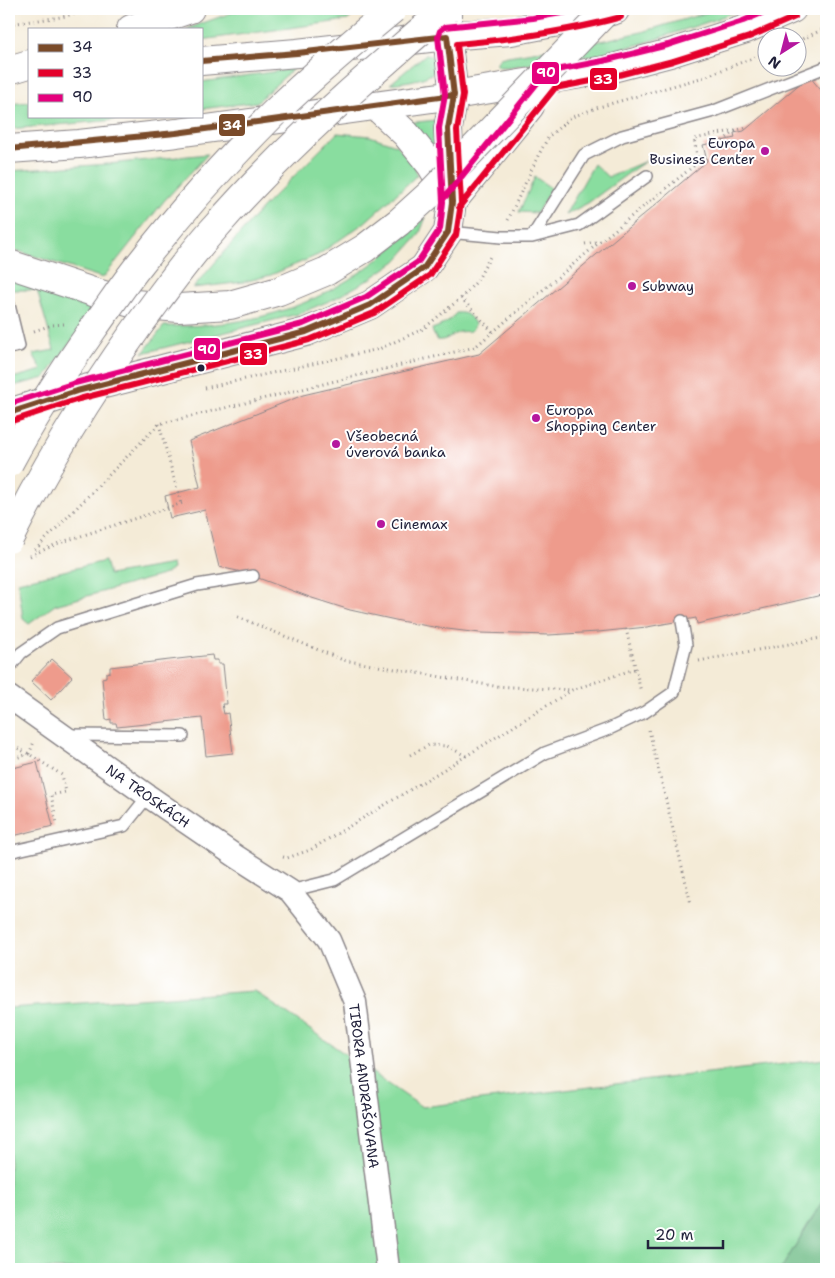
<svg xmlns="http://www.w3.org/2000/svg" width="835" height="1278" font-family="'Shantell Sans',sans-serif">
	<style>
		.green { fill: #89dd9f; stroke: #56806d }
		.forest { fill: #6ebc86; stroke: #486f60 }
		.building { fill: #ee9b8c }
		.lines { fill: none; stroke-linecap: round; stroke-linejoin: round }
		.lane-casing { stroke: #8b8689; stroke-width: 14 }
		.street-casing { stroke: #8b8689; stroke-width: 25 }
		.secondary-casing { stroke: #8b8689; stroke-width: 30 }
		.highway-casing { stroke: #8b8689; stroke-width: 30 }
		.path { stroke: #8b8689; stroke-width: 3; stroke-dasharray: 1 4; stroke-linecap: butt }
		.lane { stroke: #fff; stroke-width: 11 }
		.street { stroke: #fff; stroke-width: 22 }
		.secondary { stroke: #fff; stroke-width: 28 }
		.highway { stroke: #fff; stroke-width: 28 }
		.highway-bridge-casing { stroke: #8b8689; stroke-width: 30; stroke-linecap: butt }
		.highway-bridge { stroke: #fff; stroke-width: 28 }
		.bus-1-casing { stroke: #fff; stroke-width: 10 }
		.bus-2-casing { stroke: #fff; stroke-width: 10 }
		.bus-3-casing { stroke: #fff; stroke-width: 10 }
		.bus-1 { stroke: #7a4b2a; stroke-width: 6 }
		.bus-2 { stroke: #e4002b; stroke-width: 6 }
		.bus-3 { stroke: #e5007d; stroke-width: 6 }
		.poi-dot { fill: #b5179e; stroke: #fff; stroke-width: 2 }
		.bus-dot { fill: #22223b; stroke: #fff; stroke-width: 2 }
		.labels { text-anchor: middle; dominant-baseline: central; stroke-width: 4; stroke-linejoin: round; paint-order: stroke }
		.poi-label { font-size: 14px; fill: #22223b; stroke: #fff; text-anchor: start }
		.street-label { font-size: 14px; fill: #22223b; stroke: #fff }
		.line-badge { stroke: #fff; stroke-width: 2 }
		.badge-label { font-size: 14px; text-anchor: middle; font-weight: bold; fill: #fff }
	</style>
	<rect width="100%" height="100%" fill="#fff"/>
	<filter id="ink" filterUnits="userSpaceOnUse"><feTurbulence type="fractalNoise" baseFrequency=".02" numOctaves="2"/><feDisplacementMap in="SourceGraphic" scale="10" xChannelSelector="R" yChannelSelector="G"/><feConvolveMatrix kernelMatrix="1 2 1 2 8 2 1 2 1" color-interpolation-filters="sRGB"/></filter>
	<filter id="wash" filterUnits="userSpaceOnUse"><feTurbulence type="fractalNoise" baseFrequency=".0096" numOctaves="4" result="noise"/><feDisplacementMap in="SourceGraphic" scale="20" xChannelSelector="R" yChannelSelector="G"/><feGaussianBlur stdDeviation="1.12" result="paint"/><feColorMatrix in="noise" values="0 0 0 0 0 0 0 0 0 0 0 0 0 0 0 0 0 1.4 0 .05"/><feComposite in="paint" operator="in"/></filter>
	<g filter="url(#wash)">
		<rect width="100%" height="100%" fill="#f4ebd7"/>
		<!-- green -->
		<path class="green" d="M242 9H361L348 20 201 40V29H186Z
			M719 9H741L714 20 644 43 597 55 508 67H500L497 66V62L500 58 508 56 596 42 642 32Z
			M426 54C431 56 436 58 437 64 438 80 401 82 390 84Z
			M293 69 257 102 201 109V82Z
			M29 102V116H145L104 121 9 129V104Z
			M436 120 435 149 407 123Z
			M337 133 370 136 396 145 414 163 417 175 390 200 364 223 318 255 271 275 244 282 193 288 263 207Z
			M208 154 164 201 103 278 9 248V171L108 164Z
			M646 161 637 167 588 203 565 215 594 164 608 177Z
			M535 177 551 188 537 213 519 212Z
			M426 217 419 235 396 261 370 279 334 299 298 314 143 353 164 326C225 327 282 318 336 287 369 269 399 243 426 217Z
			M9 275 97 305 45 378 9 387V379L42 370 33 354 54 350 37 290H9Z
			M456 313C466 312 470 315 475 324 471 336 465 329 457 333 449 336 447 341 437 340L433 333 432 329 440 326 451 319Z
			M105 561 109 575 172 564 173 569 166 574 55 605 29 624 23 619 18 582Z
			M254 991 422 1107 826 1059V1195L781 1269H9V1008Z"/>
		<!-- forest -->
		<path class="forest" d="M826 1195V1269H781L826 1196Z"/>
		<g id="blocks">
			<!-- building -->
			<path class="building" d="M809 76 826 96V594L697 624 696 618 647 627 598 632 549 635 480 633 439 628 400 621 350 610 312 598 242 572 219 567 205 510 170 518 165 496 200 487 189 441 303 395 479 354 707 161 703 145 735 138 734 133 744 131Z
				M212 655 213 660H218V664H223L227 704H222L224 714 228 713 233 753 206 756 202 718 117 727 116 723H111V719L106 720 102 678 106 677V673L110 672V667Z
				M52 659 72 677 51 700 31 681Z
				M37 762 53 826 9 837V769Z"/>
		</g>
	</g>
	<g filter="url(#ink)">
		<use href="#blocks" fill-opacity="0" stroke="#8b8689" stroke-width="1"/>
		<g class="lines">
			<defs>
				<path id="lane" d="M448 232 501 237H532L579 225 647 176
					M532 237 584 155 622 136 714 111 826 67
					M9 305 19 346 9 348
					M9 668 21 653 57 628 197 585 253 576
					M67 735 183 736
					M9 852 124 826 148 796
					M290 891 334 880 545 753 609 729 645 712 674 692 686 645 682 621"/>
				<path id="street" d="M9 697 148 796 237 857 290 891 329 940 355 1002 388 1269"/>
				<path id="secondary" d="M201 61 297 53 447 36 511 31 600 14 615 10
					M376 106 406 134 431 165 449 196
					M9 149 79 144 177 133 454 95 605 70 670 53 746 29 792 9
					M452 202 530 106
					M9 413 77 391 306 332 370 305 424 268 448 232 452 202 448 129 454 95 447 36V9"/>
				<path id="highway" d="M131 29 190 9
					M9 70 29 64
					M9 264 93 292 135 304 179 308 230 305 279 291 327 271"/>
			</defs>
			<!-- lane casing -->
			<use href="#lane" class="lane-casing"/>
			<!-- street casing -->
			<use href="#street" class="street-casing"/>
			<!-- secondary casing -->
			<use href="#secondary" class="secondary-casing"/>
			<!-- highway casing -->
			<use href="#highway" class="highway-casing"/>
			<!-- path -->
			<path class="path" d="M9 24 61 17 96 9
				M798 41 826 28
				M723 141 737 130 748 127
				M698 162 694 139 737 130
				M508 220 538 156 549 136 572 117 599 107 704 77 768 52
				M585 244 601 241
				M461 298 493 332
				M34 331 52 325 64 324
				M205 388 379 349 423 329 461 298 477 281 491 255
				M159 424 181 504
				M35 550 159 424 475 347 601 241 706 156
				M30 556 59 543 183 503
				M238 617 343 660 494 686 572 690
				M626 629 641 692
				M699 661 826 637
				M649 730 691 904
				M9 744 29 754 62 775 66 792 51 795 57 823
				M29 754 34 742
				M410 755 429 745 447 746 466 756
				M9 760 29 754
				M283 857 287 858 310 850 466 756 572 690 635 669"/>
			<!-- lane -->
			<use href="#lane" class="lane"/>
			<!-- street -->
			<use href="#street" class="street"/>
			<!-- secondary -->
			<use href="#secondary" class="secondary"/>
			<!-- highway -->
			<use href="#highway" class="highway"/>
			<defs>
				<path id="highway-bridge" d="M327 271 365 248 399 222 431 193 608 9
					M9 463C34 416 63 372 93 329 109 307 123 285 140 264 181 211 226 161 273 114 311 77 352 43 393 9
					M9 539C51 455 100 377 156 302 174 278 192 253 212 231 265 170 324 114 385 62 406 44 426 25 448 9"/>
			</defs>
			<!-- highway-bridge casing -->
			<use href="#highway-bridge" class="highway-bridge-casing"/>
			<!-- highway-bridge -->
			<use href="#highway-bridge" class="highway-bridge"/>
			<defs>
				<path id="bus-1" d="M9 149 176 133 454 95
					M9 413 77 391 306 332 370 305 424 268 448 232 452 202 448 129 454 95 447 36 297 53 201 61"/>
				<path id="bus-2" d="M459 207 555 88 607 78 673 61 749 37 795 17
					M12 421 79 399 309 340 374 313 430 275 456 235 461 203 457 130 463 95 457 44C512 39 567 32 621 17"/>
				<path id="bus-3" d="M445 197 546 72 603 61 668 45 743 21 771 9
					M9 404 75 383 303 324 366 297 418 262 440 229 443 202 439 128 445 95 438 37 440 31 445 27 533 18 584 9"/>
			</defs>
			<!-- bus-1 casing -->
			<use href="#bus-1" class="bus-1-casing"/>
			<!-- bus-2 casing -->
			<use href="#bus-2" class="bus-2-casing"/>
			<!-- bus-3 casing -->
			<use href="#bus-3" class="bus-3-casing"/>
			<!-- bus-1 -->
			<use href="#bus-1" class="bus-1"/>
			<!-- bus-2 -->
			<use href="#bus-2" class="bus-2"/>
			<!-- bus-3 -->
			<use href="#bus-3" class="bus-3"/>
		</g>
	</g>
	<!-- markers -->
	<g class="poi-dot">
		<circle cx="765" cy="151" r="5"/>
		<circle cx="632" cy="286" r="5"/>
		<circle cx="536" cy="418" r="5"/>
		<circle cx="336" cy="444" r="5"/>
		<circle cx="381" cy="524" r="5"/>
	</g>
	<circle class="bus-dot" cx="201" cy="368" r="4.5"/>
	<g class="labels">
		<!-- poi labels -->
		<g class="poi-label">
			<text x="755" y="143" text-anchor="end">Europa<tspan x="755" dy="16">Business Center</tspan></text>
			<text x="642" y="286">Subway</text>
			<text x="546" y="410">Europa<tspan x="546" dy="16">Shopping Center</tspan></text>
			<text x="346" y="436">Všeobecná<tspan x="346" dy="16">úverová banka</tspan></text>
			<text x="391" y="524">Cinemax</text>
		</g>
		<!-- street labels -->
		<g class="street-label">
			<text transform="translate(148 796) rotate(35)">NA TROSKÁCH</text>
			<text transform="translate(364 1086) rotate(83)">TIBORA ANDRAŠOVANA</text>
		</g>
	</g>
	<g class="line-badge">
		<rect x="531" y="61" width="29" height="24" rx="5" fill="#e5007d"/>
		<rect x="589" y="67" width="29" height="24" rx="5" fill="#e4002b"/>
		<rect x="218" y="113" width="28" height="24" rx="5" fill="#7a4b2a"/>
		<rect x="193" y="337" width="28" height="24" rx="5" fill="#e5007d"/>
		<rect x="239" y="342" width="29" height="24" rx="5" fill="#e4002b"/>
	</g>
	<g class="badge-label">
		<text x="546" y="77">90</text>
		<text x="603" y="84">33</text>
		<text x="232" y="130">34</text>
		<text x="207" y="354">90</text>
		<text x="253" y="359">33</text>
	</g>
	<!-- margin -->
	<rect width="835" height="1278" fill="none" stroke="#fff" stroke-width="30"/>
	<!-- legend -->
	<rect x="28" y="28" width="175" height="90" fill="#ffffff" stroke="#a7a7b1"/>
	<rect x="38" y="44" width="25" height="8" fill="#7a4b2a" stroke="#a7a7b1"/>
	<text x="72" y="52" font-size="15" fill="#22223b">34</text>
	<rect x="38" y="69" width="25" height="8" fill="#e4002b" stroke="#a7a7b1"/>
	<text x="72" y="78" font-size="15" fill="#22223b">33</text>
	<rect x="38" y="94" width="25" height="8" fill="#e5007d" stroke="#a7a7b1"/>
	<text x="72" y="102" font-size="15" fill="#22223b">90</text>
	<!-- north arrow -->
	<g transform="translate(782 52) rotate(216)"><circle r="24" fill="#ffffff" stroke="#a7a7b1"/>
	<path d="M0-4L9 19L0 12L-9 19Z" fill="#b5179e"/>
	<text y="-8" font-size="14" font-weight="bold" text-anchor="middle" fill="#22223b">N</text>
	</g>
	<!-- scale -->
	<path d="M648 1240v8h75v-8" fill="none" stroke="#22223b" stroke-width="2.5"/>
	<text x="655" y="1240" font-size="15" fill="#22223b" stroke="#ffffff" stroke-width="4" paint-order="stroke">20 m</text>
</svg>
